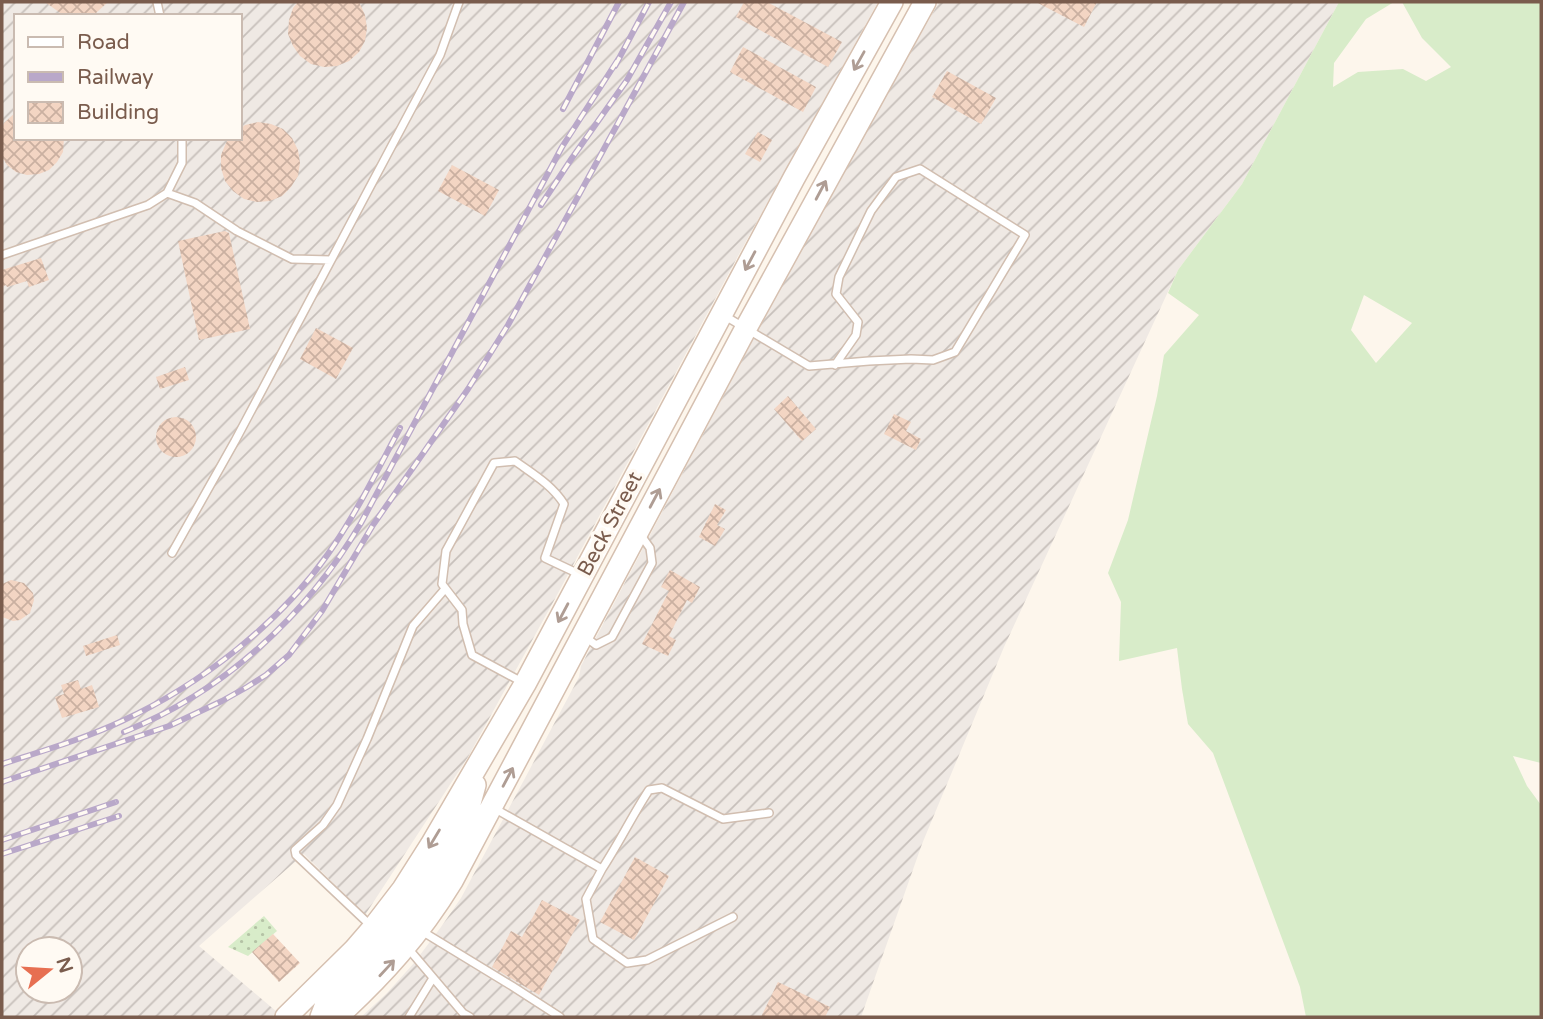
<svg xmlns="http://www.w3.org/2000/svg" width="1543" height="1019" font-family="'Varela Round',sans-serif">
	<style>
		.industrial { fill: url(#industrial-furrows); fill-rule: evenodd }
		.grass { fill: #d8ecc9; fill-rule: evenodd }
		.garden { fill: url(#garden-dots) }
		.building { fill: url(#building-cross-hatch) }
		.lines { fill: none; stroke-linecap: round; stroke-linejoin: round }
		.lane-casing { stroke: #d1beb0; stroke-width: 10 }
		.secondary-casing { stroke: #d6c0b0; stroke-width: 24 }
		.lane { stroke: #fff; stroke-width: 7 }
		.secondary { stroke: #fff; stroke-width: 21 }
		.rail-casing { stroke: #b9a8c9; stroke-width: 6 }
		.rail { stroke: #fffaf3; stroke-width: 3.5; stroke-dasharray: 10; stroke-linecap: butt }
		.oneway { stroke: #af9d94 }
		.labels { text-anchor: middle; dominant-baseline: central; stroke-width: 7; stroke-linejoin: round; paint-order: stroke }
		.street-label { font-size: 21px; fill: #7a5c4d; stroke: #fffaf3 }
	</style>
	<defs>
		<pattern id="industrial-furrows" width="10" height="10" patternUnits="userSpaceOnUse" patternTransform="scale(1.75)"><rect width="10" height="10" fill="#efe9e4"/><path d="M-1 1l2-2M0 10L10 0M9 11l2-2" fill="none" stroke="#c7c0bb"/></pattern>
		<pattern id="garden-dots" width="8" height="8" patternUnits="userSpaceOnUse" patternTransform="scale(1.75)"><rect width="8" height="8" fill="#d8ecc9"/><path d="M2 2h.1M6 6h.1" fill="none" stroke="#b4c2a5" stroke-width="1.8" stroke-linecap="round"/></pattern>
		<pattern id="building-cross-hatch" width="8" height="8" patternUnits="userSpaceOnUse" patternTransform="scale(1.75)"><rect width="8" height="8" fill="#f3d5c3"/><path d="M0 0l8 8M0 8l8-8" fill="none" stroke="#cab0a1"/></pattern>
	</defs>
	<rect width="100%" height="100%" fill="#fdf6ec"/>
	<!-- industrial -->
	<path class="industrial" d="M2 2H878L738 256 557 595 468 757 365 915 304 854 199 946 277 1012 271 1017H2ZM16 16H240V138H16ZM28 949H70V991H28Z
		M939 2H1339L1242 184 1178 270 1004 647 922 844 861 1017H361L387 993 414 963 441 927 461 898 579 677 581 666 815 222Z"/>
	<!-- grass -->
	<path class="grass" d="M1339 2H1394L1366 19 1334 63 1333 87 1358 72 1403 69 1426 81 1451 67 1422 38 1402 2H1541V763L1513 756 1527 786 1541 805V1017H1306L1300 987 1213 753 1188 724 1182 689 1177 648 1119 661 1121 602 1108 573 1128 520 1157 396 1164 355 1199 315 1168 293 1178 270 1242 184ZM1364 295 1412 323 1376 363 1351 330Z"/>
	<!-- garden -->
	<path class="garden" d="M264 916 277 931 248 956 228 947Z"/>
	<!-- building -->
	<path class="building" d="M45 2H108L96 13 90 16 63 15Z
		M298 2H359L365 15 367 28 365 41 359 52 349 61 337 66 324 67 311 64 300 56 293 46 288 34 289 20 293 8Z
		M744 2H767L842 42 828 67 736 17Z
		M1036 2H1097L1084 27Z
		M743 47 816 87 803 112 730 72Z
		M947 71 996 98 981 124 932 97Z
		M16 112V138H64L63 152 57 162 49 170 39 174 27 175 16 172 7 165 2 157V128L4 123Z
		M258 122 271 124 283 129 292 138 298 150 300 163 298 176 291 187 282 196 270 201 257 202 244 199 233 191 225 181 221 168V155L226 143 229 138H240V129L245 125Z
		M758 132 772 140 760 162 745 154Z
		M452 165 499 190 485 216 438 191Z
		M225 231 229 233 250 329 199 340 178 241Z
		M41 258 49 280 29 287 27 281 7 287 6 285 2 287V270Z
		M316 328 353 348 336 379 300 359Z
		M185 367 189 380 160 389 156 377Z
		M788 396 816 429 802 441 774 409Z
		M894 414 911 422 906 431 921 439 916 450 884 434Z
		M156 437a20 20 0 1 1 40 0a20 20 0 1 1-40 0Z
		M715 504 726 510 717 525 725 529 715 546 699 537Z
		M670 570 700 587 692 603 687 600 669 636 676 640 668 656 642 644 669 591 661 587Z
		M11 580 24 583 33 593 34 600 30 613 20 620 13 621 2 617V584Z
		M117 635 120 645 86 656 83 646Z
		M78 680 81 689 92 685 99 707 62 718 55 697 64 694 61 685Z
		M635 857 669 876 634 940 600 922Z
		M542 900 580 920 539 995 492 967 511 931 522 937Z
		M273 934 300 963 279 982 252 952Z
		M778 982 830 1007 825 1017H761Z"/>
	<g class="lines">
		<defs>
			<path id="lane" d="M157 2 160 16
				M167 193 195 203 237 231 292 259 331 260
				M2 255 148 205 167 193 182 163V138
				M725 316 809 366 869 361 911 359 933 360 955 352 1025 235 920 169 896 177 871 211 839 277 836 294 858 322 856 335 835 365
				M172 553 235 441 440 55 459 2
				M584 636 596 645 612 637 652 563 650 548 640 534
				M524 683 472 655 463 624 462 610 442 584 446 551 494 463 515 461C533 474 552 485 564 504L545 558 579 574
				M492 807 602 869C619 843 632 816 649 790L662 788 723 819 769 813
				M602 869 586 899 593 939 627 963 647 960 733 917
				M370 925 296 855 295 850 323 825 337 805 367 739 413 626 445 589
				M420 930 512 986 560 1017
				M407 947 463 1013 470 1017
				M409 1017 433 978"/>
			<path id="secondary" d="M286 1017 354 950 373 928 403 889 431 845 525 684 794 178 892 2
				M321 1017 326 1004 385 943 431 881 466 818 475 785
				M337 1017C383 975 419 935 452 881L746 328 925 2"/>
		</defs>
		<!-- lane casing -->
		<use href="#lane" class="lane-casing"/>
		<!-- secondary casing -->
		<use href="#secondary" class="secondary-casing"/>
		<!-- lane -->
		<use href="#lane" class="lane"/>
		<!-- secondary -->
		<use href="#secondary" class="secondary"/>
		<defs>
			<path id="rail" d="M615 66 649 2
				M563 109 619 2
				M541 205 572 158 627 80 671 2
				M124 732C225 691 306 616 361 523L562 147 619 58
				M2 764C42 751 84 739 122 721 200 685 279 624 328 554 356 514 377 471 400 428
				M2 782 169 726 222 701 247 687 266 675 289 655 322 611 373 525 468 389 508 325 684 2
				M2 840 116 802
				M2 854 119 816"/>
		</defs>
		<!-- rail casing -->
		<use href="#rail" class="rail-casing"/>
		<!-- rail -->
		<use href="#rail" class="rail"/>
	</g>
	<!-- one-way arrows -->
	<defs><path id="oneway-shaft" d="M-6 0H5M1.5-3L5.5 0L1.5 3" fill="none" stroke-width="1.6" stroke-linecap="round" stroke-linejoin="round" transform="scale(1.75)"/></defs>
	<g class="oneway">
		<use href="#oneway-shaft" transform="translate(859 61) rotate(119)"/>
		<use href="#oneway-shaft" transform="translate(821 190) rotate(-62)"/>
		<use href="#oneway-shaft" transform="translate(750 261) rotate(118)"/>
		<use href="#oneway-shaft" transform="translate(655 498) rotate(-62)"/>
		<use href="#oneway-shaft" transform="translate(563 613) rotate(118)"/>
		<use href="#oneway-shaft" transform="translate(508 777) rotate(-62)"/>
		<use href="#oneway-shaft" transform="translate(434 839) rotate(121)"/>
		<use href="#oneway-shaft" transform="translate(387 968) rotate(-47)"/>
	</g>
	<g class="labels">
		<!-- street labels -->
		<g class="street-label">
			<text transform="translate(610 524) rotate(-62)">Beck Street</text>
		</g>
	</g>
	<!-- border -->
	<rect width="1543" height="1019" fill="none" stroke="#7a5c4d" stroke-width="7"/>
	<!-- legend -->
	<rect x="14" y="14" width="228" height="126" fill="#fffaf3" stroke="#cabbb1" stroke-width="2"/>
	<rect x="28" y="37" width="35" height="10" fill="#ffffff" stroke="#cabbb1" stroke-width="2"/>
	<text x="77" y="49" font-size="21" fill="#7a5c4d">Road</text>
	<rect x="28" y="72" width="35" height="10" fill="#b9a8c9" stroke="#cabbb1" stroke-width="2"/>
	<text x="77" y="84" font-size="21" fill="#7a5c4d">Railway</text>
	<rect x="28" y="102" width="35" height="21" fill="url(#building-cross-hatch)" stroke="#cabbb1" stroke-width="2"/>
	<text x="77" y="119" font-size="21" fill="#7a5c4d">Building</text>
	<!-- north arrow -->
	<g transform="translate(49 970) rotate(72)"><circle r="33" fill="#fffaf3" stroke="#cabbb1" stroke-width="2"/>
	<path d="M0-5L12 26L0 18L-12 26Z" fill="#e76f51"/>
	<text y="-10" font-size="19" font-weight="bold" text-anchor="middle" fill="#7a5c4d">N</text>
	</g>
</svg>
